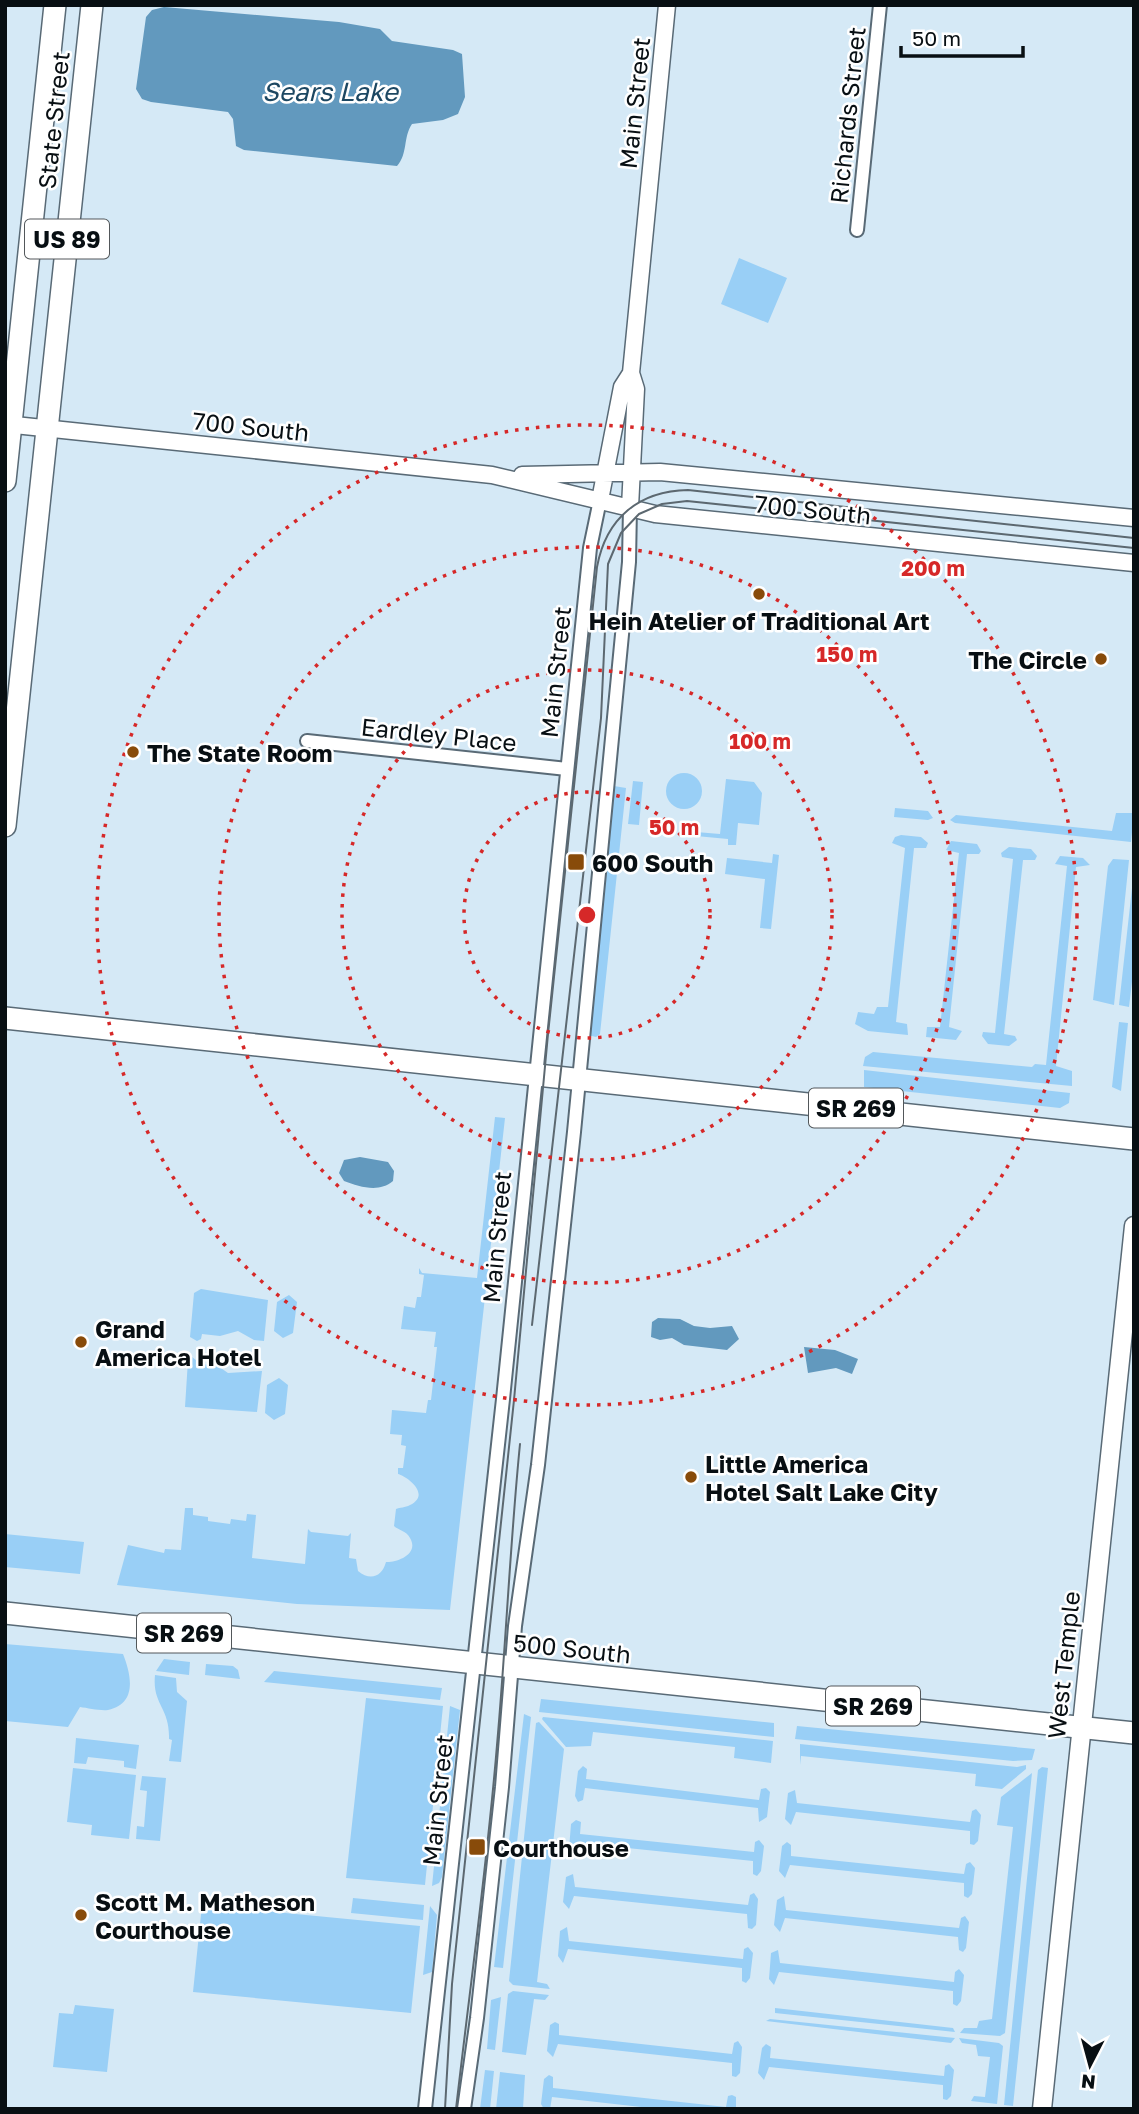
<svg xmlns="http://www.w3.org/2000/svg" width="1139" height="2114" font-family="'Golos Text',sans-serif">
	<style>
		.green { fill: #99cff6 }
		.water { fill: #6299be }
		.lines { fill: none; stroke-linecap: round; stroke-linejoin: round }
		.minor-casing { stroke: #596a76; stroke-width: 16 }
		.tertiary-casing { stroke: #596a76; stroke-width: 19 }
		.secondary-casing { stroke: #596a76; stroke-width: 21 }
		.primary-casing { stroke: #596a76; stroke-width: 24 }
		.minor { stroke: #fff; stroke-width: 12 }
		.tertiary { stroke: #fff; stroke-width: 16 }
		.secondary { stroke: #fff; stroke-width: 18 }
		.primary { stroke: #fff; stroke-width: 21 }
		.tram { stroke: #5c6870; stroke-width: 2 }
		.ring { fill: none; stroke: #d62828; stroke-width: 3.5; stroke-dasharray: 3.5 7 }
		.poi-dot { fill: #884b0a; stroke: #fff; stroke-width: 2.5 }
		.labels { text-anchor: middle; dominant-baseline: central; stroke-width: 5; stroke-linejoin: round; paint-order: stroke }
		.shield { fill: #fff; stroke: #52575a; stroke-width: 2 }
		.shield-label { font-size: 23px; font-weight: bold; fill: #080f13 }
		.street-label { font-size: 24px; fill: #080f13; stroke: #fff }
		.poi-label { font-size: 24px; font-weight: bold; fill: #080f13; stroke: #fff; text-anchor: start }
		.water-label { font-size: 26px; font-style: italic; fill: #1c4762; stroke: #fff }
		.centre { fill: #d62828; stroke: #fff; stroke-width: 3.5 }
		.ring-label { font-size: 21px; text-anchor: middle; font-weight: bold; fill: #d62828; stroke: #fff; stroke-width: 5; stroke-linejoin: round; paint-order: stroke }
	</style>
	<rect width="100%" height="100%" fill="#d5e9f6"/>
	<!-- green -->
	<path class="green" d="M739 258 787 278 768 323 721 304Z
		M666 791a18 18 0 1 1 36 0a18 18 0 1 1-36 0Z
		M726 779 754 782 762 793 759 825 738 823 736 845H728V839L696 836V832L720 834Z
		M633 781 643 782 639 825 628 824Z
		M614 786 626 788 600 1034 596 1037 588 1035Z
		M895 808 928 811 933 818 928 820 894 817Z
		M1116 813H1134L1131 842 955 823 950 820 956 815 1112 831Z
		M901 835 921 837 928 843 926 848H914L896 1022 907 1024 908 1035 868 1031 855 1024 858 1012 874 1014 877 1007H888L905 848 892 843 895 837Z
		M951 841 977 844 981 851 979 854H967L949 1027 962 1031 956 1040 926 1037 927 1027H940L959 853 946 850Z
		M1009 847 1031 849 1037 856 1035 860H1023L1004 1034 1015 1036 1017 1040 1009 1046 988 1044 982 1036 983 1032 995 1033 1013 859 1002 857 1001 853Z
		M773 854 779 855 771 929 760 928 765 879 725 874 727 858 772 863Z
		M1060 856 1083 858 1090 865 1076 867 1056 1066 1072 1071V1086L863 1066 865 1057 873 1052 1032 1067 1035 1064 1046 1065 1067 866 1055 864Z
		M1113 859 1129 860 1114 1005 1093 1000 1108 866Z
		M1134 870V965L1129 1007 1119 1005Z
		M1119 1022 1128 1023 1121 1091 1112 1087Z
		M864 1070 1070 1093 1069 1103 1060 1108 864 1087Z
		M495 1117 505 1118 450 1610 297 1604 117 1585 128 1545 164 1553 165 1549 181 1550 185 1508H193V1515L208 1517V1521L230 1524 231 1519 246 1521 247 1514 256 1515 252 1558 305 1564 308 1529 311 1532 348 1536 351 1533 349 1558 356 1559 358 1571C370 1581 382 1577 386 1562 395 1563 420 1555 410 1538 407 1531 398 1530 394 1526L396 1509C400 1507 405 1508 410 1505 432 1494 406 1476 398 1474V1468H403L406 1446 401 1445 402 1435 390 1434 392 1410 426 1413 428 1400H431L437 1347H434L436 1332 401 1329 404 1306 415 1308 417 1297H421L424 1275 419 1274V1268L422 1273 477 1278Z
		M201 1289 268 1300 264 1341 254 1340 238 1331 220 1336 202 1334 201 1339 197 1341 190 1337 194 1293Z
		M289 1295 297 1302 293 1333 283 1338 274 1331 277 1302Z
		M192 1357 201 1364 218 1366 228 1373 262 1371 257 1412 185 1407 188 1360Z
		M279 1378 288 1385 285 1414 274 1420 265 1413 267 1385Z
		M5 1534 84 1542 80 1574 5 1567Z
		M5 1644 123 1654C131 1674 138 1704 108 1710 100 1711 88 1708 80 1707L68 1727 5 1721Z
		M164 1659 190 1662 189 1675 156 1671Z
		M206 1664 233 1666 238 1670 240 1679 205 1675Z
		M274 1671 442 1688 440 1700 264 1682Z
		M155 1675 176 1678 177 1692 187 1701 181 1762 169 1761 172 1740 169 1739C170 1707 152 1705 155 1675Z
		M366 1698 443 1706 425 1885 346 1878Z
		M541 1699 774 1723V1737L539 1712Z
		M450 1706 460 1710 442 1877 439 1883 432 1886Z
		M524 1714 531 1717 503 1968 494 1967Z
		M543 1717 773 1741 771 1763 734 1758 735 1747 593 1732 591 1746 566 1747 542 1719Z
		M539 1722 564 1749 537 1982 547 1984 550 1989 513 1985 509 1981 536 1723Z
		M797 1726 1035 1749 1032 1760 1013 1761 795 1739Z
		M76 1738 139 1745 136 1769 124 1767V1761L88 1757 86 1764 74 1763Z
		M800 1744 1017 1767 1026 1765V1769L1002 1789 975 1786 976 1774 801 1756 800 1765Z
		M583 1766 587 1769 586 1779 759 1800 761 1789 766 1788 770 1792 767 1817 759 1822 758 1808 585 1788 583 1800 578 1802 575 1796 578 1771Z
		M1042 1767 1048 1768 1013 2106 1004 2105 1038 1770Z
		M73 1768 136 1775 129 1839 91 1835 92 1825 67 1822Z
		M1032 1773 1005 2033 1000 2036 960 2033 964 2028H977L979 2021 992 2019 1013 1827 997 1825 1001 1797Z
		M142 1776 166 1778 160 1841 136 1839 137 1826 144 1827 147 1791 140 1790Z
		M795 1790 797 1803 970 1822 972 1811 976 1809 981 1815 978 1841 974 1845 970 1844V1831L796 1812 791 1825 785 1819 788 1793Z
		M576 1820 581 1822 580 1834 754 1852 755 1842 759 1840 764 1846 761 1871 757 1876 753 1874V1861L579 1843 574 1856 569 1849 571 1824Z
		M787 1842 791 1845V1856L964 1874 966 1864 970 1862 975 1868 972 1894 968 1898 964 1896V1883L790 1865 785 1878 779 1871 782 1846Z
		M573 1874 575 1887 748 1905 750 1895 754 1893 758 1899 756 1925 752 1929 748 1928 747 1914 574 1896 569 1909 563 1902 566 1877Z
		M784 1896 786 1910 959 1928 961 1918 965 1916 969 1922 966 1948 963 1952 959 1950 958 1937 785 1918 780 1932 774 1925 777 1900Z
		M353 1898 424 1905 423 1920 351 1913Z
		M202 1905 420 1926 411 2013 193 1992Z
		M430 1906 437 1915 432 1972 423 1975Z
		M567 1927 569 1941 743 1959 744 1949 748 1947 753 1953 750 1978 746 1983 742 1981V1968L568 1949 563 1963 558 1956 560 1931Z
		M778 1950 780 1963 954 1982 955 1972 959 1969 964 1975 961 2001 957 2006 953 2004V1991L779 1972 774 1985 769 1979 771 1953Z
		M513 1991 549 1995 545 2000 534 1999 526 2055 502 2052 508 1994Z
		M501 1997 495 2050 487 2049 491 2000Z
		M75 2005 114 2009 107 2072 53 2067 59 2013 73 2014Z
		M775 2008 953 2028 955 2032 775 2013Z
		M770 2019 955 2038 951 2043 766 2021Z
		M555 2022 559 2024V2035L732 2054 734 2043 738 2041 742 2047 740 2073 736 2077 732 2076V2063L558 2044 553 2057 547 2051 550 2025Z
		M959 2038 999 2043 1003 2046 997 2104 971 2101 974 2096 985 2097 990 2057 978 2056 976 2045 962 2043Z
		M766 2044 771 2047 770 2058 944 2076 945 2066 949 2064 954 2070 951 2096 947 2100 943 2099V2085L769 2067 764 2080 758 2073 762 2048Z
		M485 2070 494 2071 490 2109H480Z
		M500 2072 525 2075 523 2109H496Z
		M549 2075 553 2077V2088L726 2107 728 2096 732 2095 736 2097V2109H659L552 2097 550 2109H544L541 2104 544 2079Z"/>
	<!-- water -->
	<path class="water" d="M164 7 339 22 380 29 392 41 453 50 462 54 465 97 458 114 443 120 412 124C403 137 408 154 397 166L244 150 236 146 233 119 228 112 151 102 142 99 136 89 146 17 152 10Z
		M360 1157 388 1162 394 1171 393 1181C379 1193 360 1187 344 1181L339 1173 344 1160Z
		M658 1318 680 1319 694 1326 710 1328 732 1326 739 1339 727 1350 684 1345 672 1338 660 1340 651 1337 652 1322Z
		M804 1347 835 1350 858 1359 852 1374 836 1368 808 1373Z"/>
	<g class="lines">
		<defs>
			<path id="minor" d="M857 230 880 5
				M307 741 567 769
				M425 2109 503 1399 590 548 600 500
				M464 2109 477 2018 502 1787 515 1626 538 1465 574 1132 629 562 630 507"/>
			<path id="tertiary" d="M5 424 492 475 655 514 1134 563
				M522 475 660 472 1134 518
				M600 500 622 387 631 373
				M630 507 636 389 631 373 667 5"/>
			<path id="secondary" d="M1042 2109 1134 1226"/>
			<path id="primary" d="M5 481 55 5
				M5 826 92 5
				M5 1018 1134 1139
				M5 1613 1134 1733"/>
		</defs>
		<!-- minor casing -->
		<use href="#minor" class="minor-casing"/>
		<!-- tertiary casing -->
		<use href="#tertiary" class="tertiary-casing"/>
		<!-- secondary casing -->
		<use href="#secondary" class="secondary-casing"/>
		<!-- primary casing -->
		<use href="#primary" class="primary-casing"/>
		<!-- minor -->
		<use href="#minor" class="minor"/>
		<!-- tertiary -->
		<use href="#tertiary" class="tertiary"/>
		<!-- secondary -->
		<use href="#secondary" class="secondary"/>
		<!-- primary -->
		<use href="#primary" class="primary"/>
		<!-- tram -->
		<path class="tram" d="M532 1325 601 718 608 564 621 533 639 514 662 504 687 501 1134 548
			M445 2109 452 1984 514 1400 548 1034 597 567C606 518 639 491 688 490L1134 538
			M456 2109C470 1987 487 1867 497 1745 506 1644 510 1544 520 1444"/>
	</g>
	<!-- distance rings -->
	<g class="ring">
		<circle cx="587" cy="915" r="123"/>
		<circle cx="587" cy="915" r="245"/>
		<circle cx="587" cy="915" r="368"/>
		<circle cx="587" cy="915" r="490"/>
	</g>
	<!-- markers -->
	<g class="poi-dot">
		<circle cx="759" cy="594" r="7"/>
		<circle cx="1101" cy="659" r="7"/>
		<circle cx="133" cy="752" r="7"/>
		<rect x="567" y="853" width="18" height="18" rx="3.5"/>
		<circle cx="81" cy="1342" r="7"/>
		<circle cx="691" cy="1477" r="7"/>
		<rect x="468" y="1838" width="18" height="18" rx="3.5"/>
		<circle cx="81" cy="1915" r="7"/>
	</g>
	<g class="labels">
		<!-- shield labels -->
		<g class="shield">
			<rect x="25" y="219.5" width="84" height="39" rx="5"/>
			<rect x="809" y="1088.5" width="94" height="39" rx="5"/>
			<rect x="137" y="1613.5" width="94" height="39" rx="5"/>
			<rect x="826" y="1686.5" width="94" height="39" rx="5"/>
		</g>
		<g class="shield-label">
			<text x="67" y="239">US 89</text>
			<text x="856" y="1108">SR 269</text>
			<text x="184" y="1633">SR 269</text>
			<text x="873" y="1706">SR 269</text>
		</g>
		<!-- street labels -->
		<g class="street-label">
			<text transform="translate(634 103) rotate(-84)">Main Street</text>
			<text transform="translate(847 115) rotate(-84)">Richards Street</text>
			<text transform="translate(53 120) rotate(-84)">State Street</text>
			<text transform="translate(251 426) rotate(6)">700 South</text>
			<text transform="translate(813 509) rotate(6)">700 South</text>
			<text transform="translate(555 672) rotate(-84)">Main Street</text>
			<text transform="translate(439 734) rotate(6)">Eardley Place</text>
			<text transform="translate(496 1237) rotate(-85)">Main Street</text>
			<text transform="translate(572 1648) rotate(6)">500 South</text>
			<text transform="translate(1063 1665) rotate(-84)">West Temple</text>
			<text transform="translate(437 1800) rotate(-84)">Main Street</text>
		</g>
		<!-- poi labels -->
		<g class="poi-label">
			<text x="759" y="620" text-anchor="middle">Hein Atelier of Traditional Art</text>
			<text x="1087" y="659" text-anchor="end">The Circle</text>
			<text x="147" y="752">The State Room</text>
			<text x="592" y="862">600 South</text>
			<text x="95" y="1328">Grand<tspan x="95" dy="28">America Hotel</tspan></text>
			<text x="705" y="1463">Little America<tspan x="705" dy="28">Hotel Salt Lake City</tspan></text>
			<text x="493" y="1847">Courthouse</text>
			<text x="95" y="1901">Scott M. Matheson<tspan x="95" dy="28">Courthouse</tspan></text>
		</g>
		<!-- water labels -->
		<g class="water-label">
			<text x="330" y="91">Sears Lake</text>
		</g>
	</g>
	<circle cx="587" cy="915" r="10" class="centre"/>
	<g class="ring-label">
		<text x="933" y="576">200 m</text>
		<text x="847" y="662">150 m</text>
		<text x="760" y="749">100 m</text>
		<text x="674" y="835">50 m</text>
	</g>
	<!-- border -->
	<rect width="1139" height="2114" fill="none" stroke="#080f13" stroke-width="14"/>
	<!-- north arrow -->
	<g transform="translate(1090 2065) rotate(186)" stroke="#ffffff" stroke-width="5" paint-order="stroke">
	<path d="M0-5L12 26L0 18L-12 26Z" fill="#080f13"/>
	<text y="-10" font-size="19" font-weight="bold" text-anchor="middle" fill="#080f13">N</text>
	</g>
	<!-- scale -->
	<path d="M901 46v10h122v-10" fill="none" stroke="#080f13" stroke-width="3.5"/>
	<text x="912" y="46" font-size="21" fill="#080f13" stroke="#ffffff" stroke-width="5" paint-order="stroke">50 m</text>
</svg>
